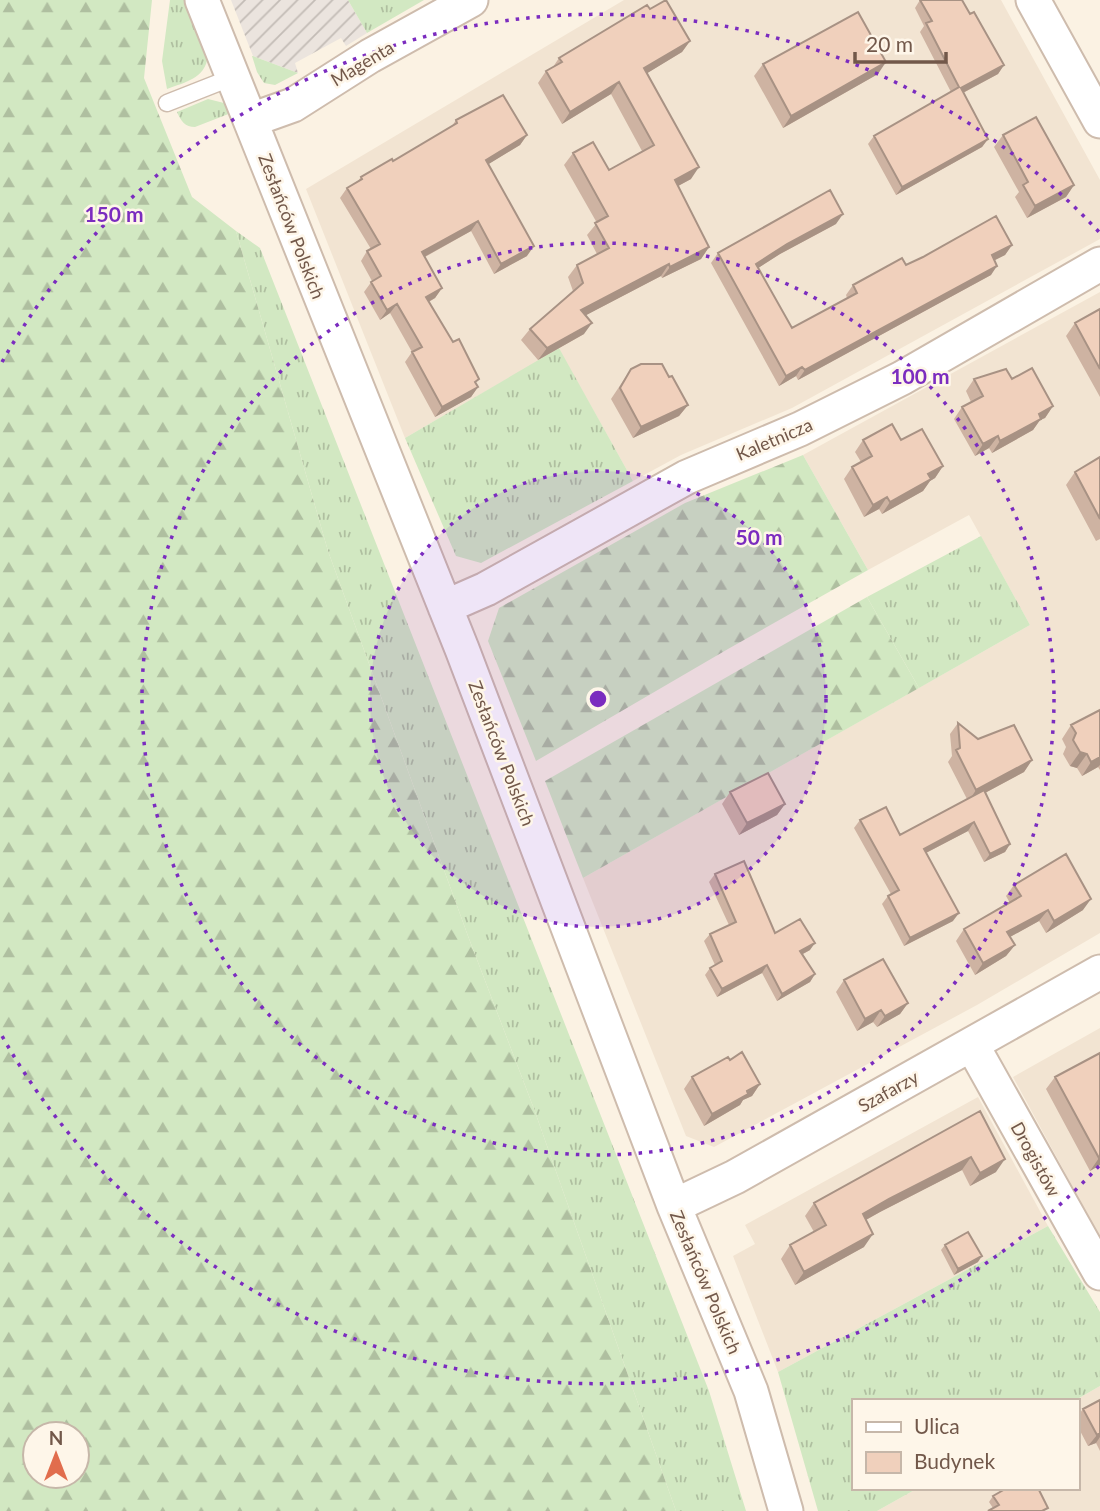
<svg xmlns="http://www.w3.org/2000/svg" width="1100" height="1511" font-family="Lato,sans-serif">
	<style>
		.residential { fill: #f2e4d2 }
		.industrial { fill: url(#industrial-furrows) }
		.grass { fill: url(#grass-tufts) }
		.forest { fill: url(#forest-firs); fill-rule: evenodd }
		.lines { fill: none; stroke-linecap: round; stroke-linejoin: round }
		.service-casing { stroke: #cebcad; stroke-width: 19 }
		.minor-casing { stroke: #cebcad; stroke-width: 37 }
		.service { stroke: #fff; stroke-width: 16 }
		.minor { stroke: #fff; stroke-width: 33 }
		.wall { fill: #ceb3a2 }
		.shaded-wall { fill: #a89284 }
		.building { fill: #f0d0bc; stroke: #a89284; stroke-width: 2 }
		.ring { fill: none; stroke: #7b2cbf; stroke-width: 3.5; stroke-dasharray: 3.5 7 }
		.labels { text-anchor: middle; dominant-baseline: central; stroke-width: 5; stroke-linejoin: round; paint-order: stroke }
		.street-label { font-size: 18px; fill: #72584a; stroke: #fef6e9 }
		.centre { fill: #7b2cbf; stroke: #fef6e9; stroke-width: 3.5 }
		.ring-label { font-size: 21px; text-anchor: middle; font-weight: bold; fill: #7b2cbf; stroke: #fef6e9; stroke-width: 5; stroke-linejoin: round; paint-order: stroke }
	</style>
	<defs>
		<pattern id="industrial-furrows" width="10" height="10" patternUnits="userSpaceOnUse" patternTransform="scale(1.75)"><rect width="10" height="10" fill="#ebe4de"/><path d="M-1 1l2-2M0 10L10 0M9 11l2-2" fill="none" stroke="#c3bcb6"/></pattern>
		<pattern id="grass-tufts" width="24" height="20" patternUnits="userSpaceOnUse" patternTransform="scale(1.75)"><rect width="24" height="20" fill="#d2e8c2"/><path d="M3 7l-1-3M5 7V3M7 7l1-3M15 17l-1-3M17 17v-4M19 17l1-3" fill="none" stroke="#afbfa0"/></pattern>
		<pattern id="forest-firs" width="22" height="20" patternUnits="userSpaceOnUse" patternTransform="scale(1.75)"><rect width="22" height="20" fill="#d2e8c2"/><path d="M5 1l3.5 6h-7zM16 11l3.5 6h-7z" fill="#afbfa0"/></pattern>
	</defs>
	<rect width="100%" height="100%" fill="#fbf2e3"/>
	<!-- residential -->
	<path class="residential" d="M624 0H1001L1100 180V239L792 408 681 455 633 481 559 349 405 438 306 189Z
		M1100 292V933L977 1005 714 1147 686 1136 583 878 1030 625 969 515 868 570 803 455Z
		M1100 1028V1237L1013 1077Z
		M978 1097 1048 1226 778 1372 733 1256 755 1244 745 1225Z
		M1100 1386V1511H877L918 1488H1077V1401H1074Z"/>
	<!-- industrial -->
	<path class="industrial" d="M231 0H348L367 33 346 46 341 38 295 63 298 73 253 56Z"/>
	<!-- grass -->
	<path class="grass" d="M170 0H186L208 56C205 79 185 82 167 89L162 61Z
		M348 0H424L367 33Z
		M252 56H253L298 73 275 85 264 83 257 72Z
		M208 99 224 103 231 113 195 127C185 127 181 121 177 112Z
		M236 231 260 248 709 1391 746 1511H676L534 1109 468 936 328 551Z
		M559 348 633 481 481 563 456 556 405 438Z
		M981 536 1030 625 919 688 867 597Z
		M1048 1226 1100 1312V1386L1074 1401H853V1488H918L877 1511H818L778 1372Z"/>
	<!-- forest -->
	<path class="forest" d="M0 0H152L144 78 192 197 236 231 328 551 468 936 534 1109 676 1511H0ZM77 1434V1476H35V1434Z
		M803 455 868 570 728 649 536 761 488 641 499 608 685 503Z
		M867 597 919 688 583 878 545 781Z"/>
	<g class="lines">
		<defs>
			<path id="service" d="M167 103 233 77"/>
			<path id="minor" d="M202 0 462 649 674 1206 751 1391 786 1511
				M1033 0 1100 121
				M251 120 293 105 370 56 471 0
				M445 607 486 589 687 477 800 429 902 378 1100 264
				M972 1045 1100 1273
				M674 1206 735 1177 1100 972"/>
		</defs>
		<!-- service casing -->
		<use href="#service" class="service-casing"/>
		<!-- minor casing -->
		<use href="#minor" class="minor-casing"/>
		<!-- service -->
		<use href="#service" class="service"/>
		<!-- minor -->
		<use href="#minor" class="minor"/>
	</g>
	<!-- wall -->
	<path class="wall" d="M920 0 970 14 1004 65 998 74 963 93 988 139 982 147 896 195 868 144 874 136 951 92 920 32 924 26 915 8Z
		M650 9 690 41 682 52 647 73 691 179 678 186 709 247 701 259 662 278 661 276 586 315 584 334 538 360 521 340 530 329 573 291 568 277 577 265 597 254 587 235 597 223 564 165 573 153 609 170 642 151 611 94 562 124 538 83 546 71 553 67 559 58Z
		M763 64 878 74 783 128 754 76Z
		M456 120 527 135 520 145 488 164 527 256 494 274 471 231 425 257 442 288 435 298 429 302 478 387 471 397 435 417 405 362 412 352 390 313 380 320 364 292 372 281 361 261 367 251 371 249 340 198 347 188 358 181 361 177 393 161 452 126Z
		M1003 135 1074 185 1066 197 1027 218 1015 197 1019 192 994 147Z
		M836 224 780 254 758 268 792 328 847 298 846 295 853 285 906 265 1012 245 1005 255 995 260 991 275 798 380 796 376 779 386 711 263 718 253Z
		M1100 309V397L1066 336 1075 323Z
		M631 369 669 377 688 405 679 416 633 438 611 399Z
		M974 379H1012L1053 406 1045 418 1040 420 1033 430 992 453 989 448 975 456 954 419 962 407 971 402 966 391Z
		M863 440H901L943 466 935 478 930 481 923 491 882 514 879 509 864 517 844 479 852 467 861 462 855 452Z
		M1100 457V539L1096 541 1066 485 1075 472Z
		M1100 710V770L1098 767 1082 776 1077 768 1070 766 1063 754 1066 747 1062 739 1071 725Z
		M958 723 978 739 1032 760 1024 772 985 793 1010 844 1005 852 984 862 968 831 926 853 953 921 904 946 882 904 888 896 891 894 854 828 860 820 900 835 967 799 948 762 952 756 950 734Z
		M730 792 785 804 777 815 739 835 722 804Z
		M715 874 775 933 810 950 803 954 815 974 810 982 777 1001 762 973 717 997 705 975 710 968 715 965 704 941 710 934 729 925 709 882Z
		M1014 885 1083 910 1046 933 1039 921 1010 937 1015 945 1006 956 975 975 956 941 964 929 1010 903 1006 896Z
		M844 980 908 1003 900 1014 877 1027 873 1022 857 1031 836 992Z
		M1100 1053V1165L1090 1171 1046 1089 1055 1077Z
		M692 1077 760 1084 752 1096 743 1100 740 1105 704 1126 684 1089Z
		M980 1111 996 1172 970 1186 962 1170 880 1212 866 1220 864 1247 795 1285 781 1259 790 1245 814 1232 805 1216 814 1203Z
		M945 1245 978 1262 954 1275 941 1250Z
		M1100 1400V1451L1096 1443 1088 1446 1077 1425V1417L1083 1409Z
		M993 1496 1046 1511 993 1508 989 1502Z"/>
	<!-- shaded-wall -->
	<path class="shaded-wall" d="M690 41 682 52 636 80 644 68Z
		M886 62 878 74 783 128 791 116Z
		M1004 65 998 74 955 97 961 88Z
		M619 82 611 94 562 124 570 112Z
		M527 135 520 145 479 170 486 160Z
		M988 139 982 147 896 195 902 187Z
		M699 167 691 179 667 192 675 180Z
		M1074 185 1066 197 1027 218 1035 206Z
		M843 214 836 224 780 254 749 274 756 264 787 244Z
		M478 221 471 231 415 262 422 252Z
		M1012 245 1005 255 985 265 992 255Z
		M534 246 527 256 494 274 501 264Z
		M709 247 701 259 662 278 670 267Z
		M669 264 661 276 573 322 581 310Z
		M997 266 991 275 798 380 805 370Z
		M442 288 435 298 419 307 426 297Z
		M397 304 390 313 380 320 387 310Z
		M592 323 584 334 538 360 547 348Z
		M802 367 796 376 779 386 786 376Z
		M478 387 471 397 435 417 442 407Z
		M688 405 679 416 633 438 641 427Z
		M1053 406 1045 418 1040 420 1033 430 992 453 1000 441 1039 414Z
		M998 436 989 448 975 456 983 444Z
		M943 466 935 478 930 481 923 491 882 514 890 502 928 474Z
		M887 497 879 509 864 517 873 505Z
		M1080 752 1087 754 1077 768 1070 766Z
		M1100 757V765L1098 767 1082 776 1091 762Z
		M1032 760 1024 772 968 802 976 790Z
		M785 804 777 815 739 835 747 823Z
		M974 822 968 831 918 857 924 849Z
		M1010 844 1005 852 984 862 990 854Z
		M1091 899 1083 910 1046 933 1054 921Z
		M1048 910 1039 921 999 943 1007 932Z
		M959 913 953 921 904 946 910 938Z
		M815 943 810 950 795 958 800 951Z
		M1015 945 1006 956 975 975 983 963Z
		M767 965 762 973 717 997 722 989Z
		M815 974 810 982 777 1001 782 994Z
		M908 1003 900 1014 877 1027 885 1016Z
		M881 1010 873 1022 857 1031 865 1019Z
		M760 1084 752 1096 743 1100 740 1105 704 1126 712 1114Z
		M971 1157 962 1170 880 1212 853 1227 863 1214 889 1199Z
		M1100 1157V1165L1090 1171 1099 1158Z
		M1005 1159 996 1172 970 1186 980 1173Z
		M873 1234 864 1247 795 1285 804 1272Z
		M982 1256 978 1262 954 1275 958 1269Z
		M1100 1433V1437L1096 1443 1088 1446 1097 1435Z"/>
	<!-- building -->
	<path class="building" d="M666 0 690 41 644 68 699 167 675 180 709 247 670 267 669 264 581 310 592 323 547 348 530 329 583 283 577 265 609 248 595 223 608 216 573 153 593 142 609 170 654 145 619 82 570 112 546 71 562 62 559 58 647 5 650 9Z
		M920 0H962L970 14 974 12 1004 65 961 88 988 139 902 187 874 136 959 87 926 23 932 21Z
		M858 12 886 62 791 116 763 64Z
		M503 95 527 135 486 160 534 246 501 264 478 221 422 252 442 288 426 297 453 342 459 339 479 379 475 382 478 387 442 407 412 352 422 347 397 304 387 310 371 282 381 276 367 251 380 244 347 188 362 179 361 177 392 159 393 161 457 123 456 120Z
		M1036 117 1074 185 1035 206 1023 185 1028 182 1003 135Z
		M830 190 843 214 787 244 756 264 792 328 857 293 853 285 902 258 906 265 923 257 996 216 1012 245 992 255 997 266 805 370 802 367 786 376 718 253Z
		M1100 309V369L1075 323Z
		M641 364H662L669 377 672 376 688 405 641 427 620 388 631 369Z
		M1032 368 1053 406 1039 414 1041 419 1000 441 998 436 983 444 962 407 983 396 974 379 1006 369 1012 379Z
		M892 424 901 440 922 429 943 466 928 474 931 479 890 502 887 497 873 505 852 467 872 456 863 440Z
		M1100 457V519L1075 472Z
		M1100 710V757L1091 762 1087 754 1080 752 1073 740 1076 733 1071 725Z
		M958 723 978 739 1014 725 1032 760 976 790 956 750 960 748Z
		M768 773 785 804 747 823 730 792Z
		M984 790 1010 844 990 854 974 822 924 849 959 913 910 938 888 896 899 890 860 820 886 807 900 835Z
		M1066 854 1091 899 1054 921 1048 910 1007 932 1015 945 983 963 964 929 1021 896 1014 885Z
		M744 861 775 933 800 919 815 943 800 951 815 974 782 994 767 965 722 989 710 968 722 961 710 934 736 922 715 874Z
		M883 959 908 1003 885 1016 881 1010 865 1019 844 980Z
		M742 1052 760 1084 747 1091 748 1094 712 1114 692 1077 728 1057 730 1060Z
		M1100 1053V1157L1099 1158 1055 1077Z
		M980 1111 1005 1159 980 1173 971 1157 889 1199 863 1214 873 1234 804 1272 790 1245 826 1225 814 1203Z
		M968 1232 982 1256 958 1269 945 1245Z
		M1100 1400V1433L1097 1435 1083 1409Z
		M1007 1488H1038L1048 1508 1042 1511H988L999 1505 993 1496Z"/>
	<!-- distance rings -->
	<circle cx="598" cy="699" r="228" fill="#7b2cbf" fill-opacity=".12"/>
	<g class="ring">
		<circle cx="598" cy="699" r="228"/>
		<circle cx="598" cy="699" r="456"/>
		<path d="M1099 1166A685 685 0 0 1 2 1036M2 362A685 685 0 0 1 1099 232"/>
	</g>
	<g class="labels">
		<!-- street labels -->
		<g class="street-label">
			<text transform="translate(362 63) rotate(-31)">Magenta</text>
			<text transform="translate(292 226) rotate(69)">Zesłańców Polskich</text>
			<text transform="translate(774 439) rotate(-23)">Kaletnicza</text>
			<text transform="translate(502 753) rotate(69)">Zesłańców Polskich</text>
			<text transform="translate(888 1091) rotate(-29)">Szafarzy</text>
			<text transform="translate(1036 1159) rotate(61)">Drogistów</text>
			<text transform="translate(706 1282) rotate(67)">Zesłańców Polskich</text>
		</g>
	</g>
	<circle cx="598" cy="699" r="10" class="centre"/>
	<g class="ring-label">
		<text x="114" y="222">150 m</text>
		<text x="920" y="384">100 m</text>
		<text x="759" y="545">50 m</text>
	</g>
	<!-- legend -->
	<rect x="852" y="1399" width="228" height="91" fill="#fef6e9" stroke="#c6b7a9" stroke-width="2"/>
	<rect x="866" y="1422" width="35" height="10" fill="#ffffff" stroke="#c6b7a9" stroke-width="2"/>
	<text x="914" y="1434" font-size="21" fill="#72584a">Ulica</text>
	<rect x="866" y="1452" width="35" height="21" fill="#f0d0bc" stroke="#c6b7a9" stroke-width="2"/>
	<text x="914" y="1469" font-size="21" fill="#72584a">Budynek</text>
	<!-- north arrow -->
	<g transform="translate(56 1455)"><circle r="33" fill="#fef6e9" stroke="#c6b7a9" stroke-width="2"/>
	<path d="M0-5L12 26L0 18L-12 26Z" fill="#e16d4d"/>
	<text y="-10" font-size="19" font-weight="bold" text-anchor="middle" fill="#72584a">N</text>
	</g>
	<!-- scale -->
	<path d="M855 52v10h91v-10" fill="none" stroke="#72584a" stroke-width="3.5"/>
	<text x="866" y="52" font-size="21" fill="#72584a" stroke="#fef6e9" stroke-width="5" paint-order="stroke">20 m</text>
</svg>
